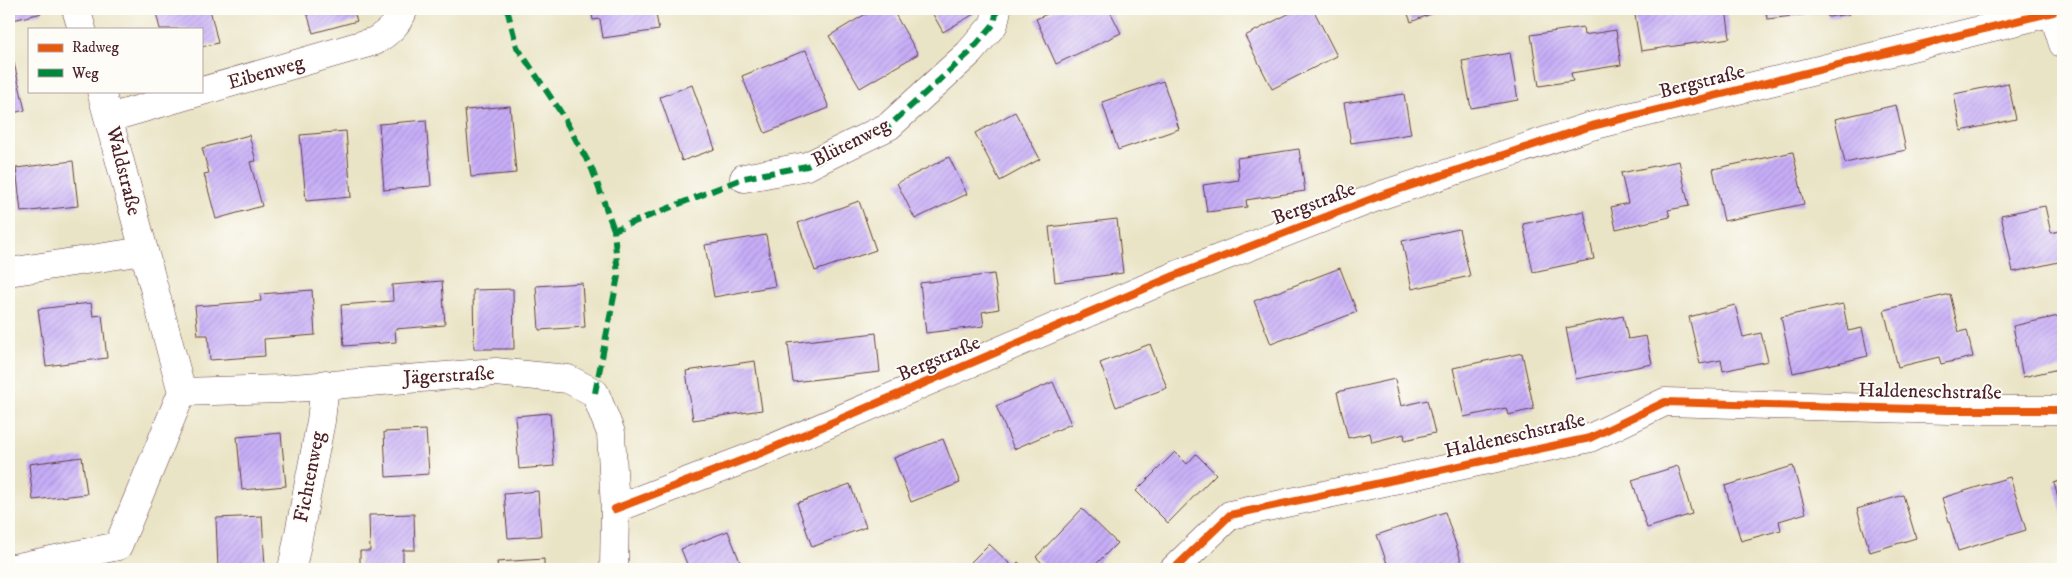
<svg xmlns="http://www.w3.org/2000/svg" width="2072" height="578" font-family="'IM FELL DW Pica',serif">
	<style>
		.building { fill: url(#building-hatch) }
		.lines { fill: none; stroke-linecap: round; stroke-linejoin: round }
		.street-casing { stroke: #623d42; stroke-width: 29 }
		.street { stroke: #fff; stroke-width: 28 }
		.quiet { stroke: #00873e; stroke-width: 6; stroke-dasharray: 12 6; stroke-linecap: butt }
		.cycleway-casing { stroke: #fdfcf7; stroke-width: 11 }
		.cycleway { stroke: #e8590c; stroke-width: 8 }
		.labels { text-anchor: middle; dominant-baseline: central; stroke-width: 4; stroke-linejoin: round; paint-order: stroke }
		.street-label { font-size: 20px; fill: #4a1f2b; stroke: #fdfcf7 }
	</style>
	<defs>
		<pattern id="building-hatch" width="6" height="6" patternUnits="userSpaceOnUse" patternTransform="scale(1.25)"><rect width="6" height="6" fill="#c6adf7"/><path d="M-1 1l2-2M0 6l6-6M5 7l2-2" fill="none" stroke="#ac94d4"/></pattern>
	</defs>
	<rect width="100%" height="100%" fill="#fdfcf7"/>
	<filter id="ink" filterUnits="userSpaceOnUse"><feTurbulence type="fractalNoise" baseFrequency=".02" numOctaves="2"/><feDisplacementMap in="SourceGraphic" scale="10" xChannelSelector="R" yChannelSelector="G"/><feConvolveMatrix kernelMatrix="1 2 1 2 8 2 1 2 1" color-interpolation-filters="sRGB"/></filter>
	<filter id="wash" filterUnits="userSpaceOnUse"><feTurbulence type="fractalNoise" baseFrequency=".0096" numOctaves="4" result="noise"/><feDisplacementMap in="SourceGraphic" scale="20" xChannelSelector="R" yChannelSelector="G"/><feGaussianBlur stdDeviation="1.12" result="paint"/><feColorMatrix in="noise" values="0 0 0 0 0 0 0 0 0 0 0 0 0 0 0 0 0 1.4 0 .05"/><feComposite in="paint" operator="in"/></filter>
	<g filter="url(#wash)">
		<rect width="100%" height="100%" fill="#eae4c6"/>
		<g id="blocks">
			<!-- building -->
			<path class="building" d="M9 9H41L42 13 9 21Z
				M155 9H210L218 43 201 47V29H160Z
				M306 9H353L357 21 313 33Z
				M591 9H655L659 30 603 38 600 19 593 20Z
				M874 9H892L918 54 860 88 829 36Z
				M930 9H971L974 14 943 32Z
				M1058 9H1109L1121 33 1056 64 1036 19Z
				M1298 9H1313L1337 56 1272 89 1245 36Z
				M1406 9H1443L1411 22Z
				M1634 9H1726L1730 38 1641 51Z
				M1766 9H1849V14L1828 17 1827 12 1767 19Z
				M1583 27 1584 35 1616 30 1621 65 1571 73 1573 81 1539 86 1531 35Z
				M806 50 829 108 765 133 742 76Z
				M1510 53 1518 100 1471 108 1462 61Z
				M14 63 25 110 9 114V64Z
				M1163 81 1179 129 1118 150 1102 102Z
				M2008 83 2016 119 1961 131 1954 94Z
				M692 85 715 149 682 161 660 97Z
				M1404 94 1411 134 1351 143 1344 103Z
				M1896 105 1906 150 1845 163 1835 119Z
				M510 106 516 173 471 177 465 110Z
				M1015 112 1040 159 1000 181 975 133Z
				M426 120 431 186 384 190 379 124Z
				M346 131 351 197 306 201 300 135Z
				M249 135 256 161 250 162 262 206 216 219 204 174 209 173 202 148Z
				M1299 149 1305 191 1246 200 1247 207 1207 212 1203 185 1239 180 1237 158Z
				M1793 152 1804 204 1724 221 1713 169Z
				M949 157 967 194 915 219 897 183Z
				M73 161 78 206 21 212 16 168Z
				M1679 161 1689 206 1668 210 1670 217 1616 229 1611 207 1628 203 1621 173Z
				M859 201 876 250 815 271 798 223Z
				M2045 206 2051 233 2059 231 2063 250V261L2013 272 2001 215Z
				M1584 211 1594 259 1533 272 1523 224Z
				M1117 219 1123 273 1055 282 1049 227Z
				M1459 229 1470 276 1412 289 1402 241Z
				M766 235 775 286 714 297 705 245Z
				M1340 268 1357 312 1271 344 1254 301Z
				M994 274 999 309 982 312 984 326 926 333 920 283Z
				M442 281 445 325 395 329 396 342 344 346 341 305 393 301 392 285Z
				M582 283 585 327 539 330 536 286Z
				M513 289 514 349H474L473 290Z
				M312 290 315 335 264 339 265 356 210 360 208 335H198L195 306 261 301 260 294Z
				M1950 294 1959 332 1967 330 1973 357 1941 364 1939 357 1898 367 1884 310Z
				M91 303 93 316 102 315 107 358 46 366 38 309Z
				M1843 304 1848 331 1862 328 1868 356 1793 373 1781 317Z
				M1735 305 1743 337 1761 333 1768 361 1723 371 1721 360 1700 364 1689 317Z
				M2063 315V368L2023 377 2013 326Z
				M1623 316 1628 339 1646 336 1652 364 1576 379 1566 328Z
				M876 333 880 372 793 382 788 343Z
				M1150 344 1167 388 1116 407 1100 363Z
				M1522 353 1534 409 1508 415 1506 408 1464 417 1453 368Z
				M755 361 762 410 693 420 686 371Z
				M1395 379 1401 406 1427 400 1435 433 1405 440 1404 434 1372 442 1370 433 1348 438 1337 392Z
				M1053 382 1071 424 1014 449 996 406Z
				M550 413 554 466 519 469 515 416Z
				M426 430 429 474 386 477 384 432Z
				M281 433 286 486 242 490 237 437Z
				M943 439 960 483 911 502 894 458Z
				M1175 452 1187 464 1196 454 1216 474 1168 523 1136 491Z
				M82 457 87 494 33 500 29 464Z
				M1678 466 1692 514 1647 528 1632 480Z
				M1793 466 1806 513 1779 521 1781 530 1741 541 1725 486Z
				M2010 477 2026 530 1958 551 1942 498Z
				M2063 480V517L2054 483Z
				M850 484 866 527 812 547 797 503Z
				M538 491 541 536 508 538 504 494Z
				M1903 495 1916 538 1870 552 1857 509Z
				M1082 509 1117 543 1091 569H1048L1036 557Z
				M1445 512 1464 569H1389L1377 535Z
				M414 514 415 550H403V569H360V551H370L369 515Z
				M262 516 265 567 251 569H218L216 518Z
				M728 531 742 567 736 569H689L681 549Z
				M989 544 1013 567 1018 562 1026 569H978L971 562Z
				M544 559V569H498L497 562Z"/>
		</g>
	</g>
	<g filter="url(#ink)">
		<use href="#blocks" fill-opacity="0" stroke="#623d42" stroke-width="1"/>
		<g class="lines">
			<defs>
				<path id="street" d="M76 9 82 29
					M2052 9 2063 44
					M109 118 375 41C389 32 398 24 404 9
					M744 178 807 166 889 126 969 53 994 24 997 9
					M9 272 143 251
					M182 392 281 389 496 372 568 379 595 393 611 433 615 509 614 569
					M615 509 761 453 1174 276 1382 195 1588 127 2053 12
					M9 569 118 546 182 392 101 91
					M292 569 321 421 325 384
					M1174 569 1230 515 1590 438 1665 402 1948 410H2063"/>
			</defs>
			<!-- street casing -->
			<use href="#street" class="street-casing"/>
			<!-- street -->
			<use href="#street" class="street"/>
			<!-- quiet -->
			<path class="quiet" d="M507 9 517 47 560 111 592 169 614 230
				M595 393 618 276 614 230 744 178 807 166 889 126 969 53 994 24 997 9"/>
			<defs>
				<path id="cycleway" d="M615 509 761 453 1174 276 1382 195 1588 127 2053 12
					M1174 569 1230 515 1590 438 1665 402 1948 410H2063"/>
			</defs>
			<!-- cycleway casing -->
			<use href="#cycleway" class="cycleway-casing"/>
			<!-- cycleway -->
			<use href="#cycleway" class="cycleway"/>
		</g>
	</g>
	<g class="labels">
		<!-- street labels -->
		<g class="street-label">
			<text transform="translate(266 73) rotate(-16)">Eibenweg</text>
			<text transform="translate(1702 82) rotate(-14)">Bergstraße</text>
			<text transform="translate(851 143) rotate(-27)">Blütenweg</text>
			<text transform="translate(123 171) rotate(76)">Waldstraße</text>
			<text transform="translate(1314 204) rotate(-21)">Bergstraße</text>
			<text transform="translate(939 359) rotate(-23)">Bergstraße</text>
			<text transform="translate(449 376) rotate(-3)">Jägerstraße</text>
			<text transform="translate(1930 392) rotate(1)">Haldeneschstraße</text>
			<text transform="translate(1515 436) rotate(-13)">Haldeneschstraße</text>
			<text transform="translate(310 477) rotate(-79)">Fichtenweg</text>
		</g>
	</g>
	<!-- margin -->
	<rect width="2072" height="578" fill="none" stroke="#fdfcf7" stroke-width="30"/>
	<!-- legend -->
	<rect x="28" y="28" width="175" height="65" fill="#fdfcf7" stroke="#b5a4a5"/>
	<rect x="38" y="44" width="25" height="8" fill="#e8590c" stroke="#b5a4a5"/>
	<text x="72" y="52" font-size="15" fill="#4a1f2b">Radweg</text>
	<rect x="38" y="69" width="25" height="8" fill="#00873e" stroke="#b5a4a5"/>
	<text x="72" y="78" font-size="15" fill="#4a1f2b">Weg</text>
</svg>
